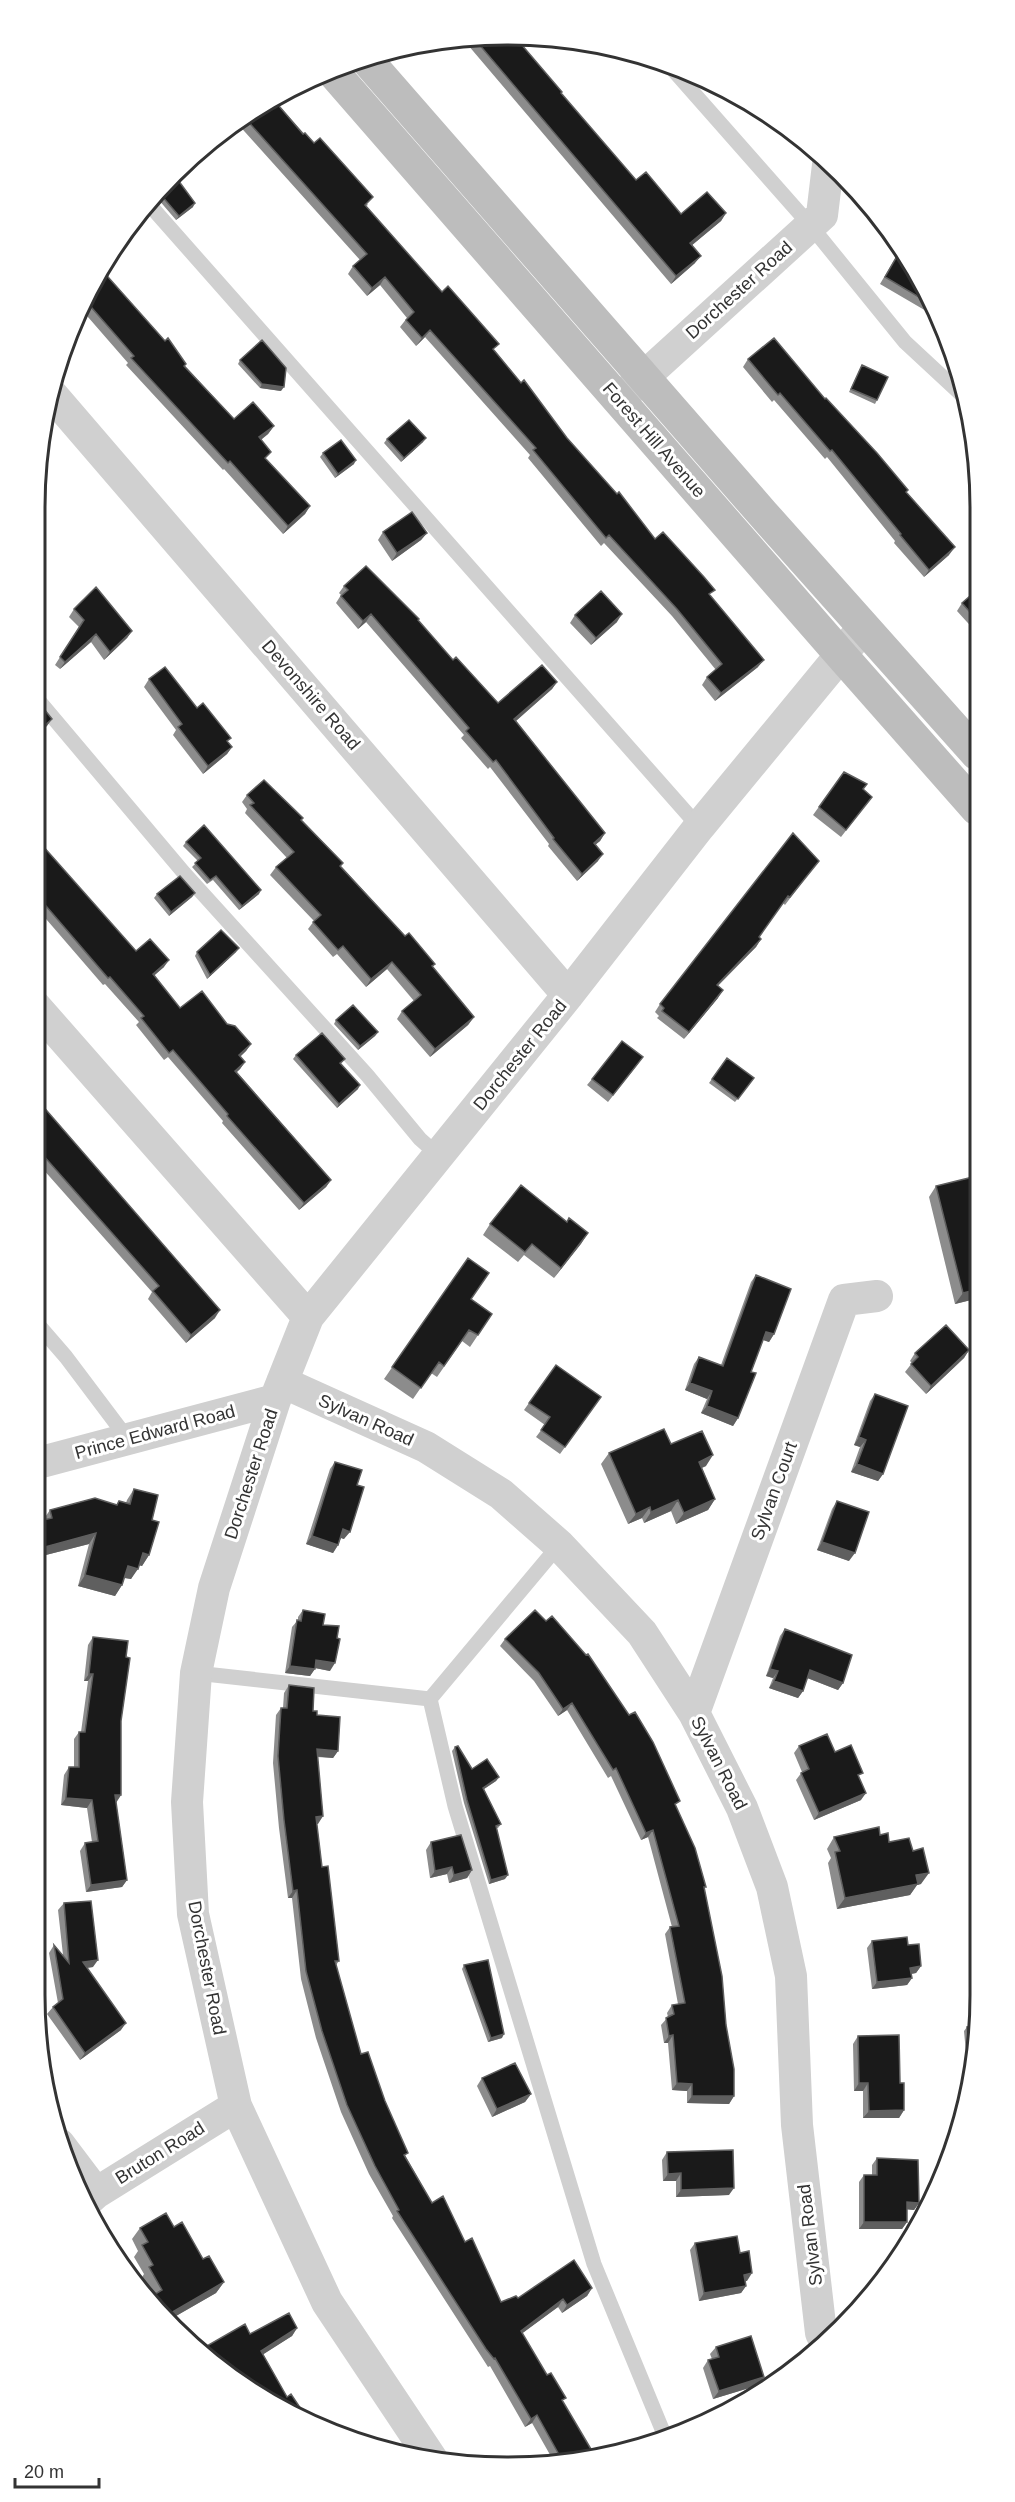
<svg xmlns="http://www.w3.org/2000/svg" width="1015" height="2502" font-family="Helvetica,sans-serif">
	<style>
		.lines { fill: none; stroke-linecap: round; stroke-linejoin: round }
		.service { stroke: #d0d0d0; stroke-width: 15 }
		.minor { stroke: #d0d0d0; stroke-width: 32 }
		.secondary { stroke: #bdbdbd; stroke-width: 33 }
		.wall { fill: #8c8c8c }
		.shaded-wall { fill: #5f5f5f }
		.building { fill: #1a1a1a; stroke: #5f5f5f; stroke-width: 1.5 }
		.labels { text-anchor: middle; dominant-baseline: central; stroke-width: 6; stroke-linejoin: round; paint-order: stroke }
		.street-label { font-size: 18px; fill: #333; stroke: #fff }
		.rim { fill: none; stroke: #333; stroke-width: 3 }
	</style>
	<rect width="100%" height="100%" fill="#fff"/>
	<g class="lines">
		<!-- service -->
		<path class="service" d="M668 64 810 225 905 342 961 394
			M147 202 699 827
			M34 695 184 873 367 1075 420 1139 438 1155
			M34 1320 66 1357 127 1438
			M196 1673 430 1699 559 1545
			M430 1699 455 1806 594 2264 664 2434"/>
		<!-- minor -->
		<path class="minor" d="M625 394 822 215 828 165
			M53 396 568 995
			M34 1005 308 1317
			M282 1382 426 1447 501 1494 559 1545 642 1633 694 1713 742 1808 772 1887 791 1976 797 2125 821 2333 826 2343
			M34 1464 275 1400
			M694 1713 844 1300 877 1296
			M59 2144 96 2193
			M85 2203 96 2193 236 2106
			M433 2461 327 2302 236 2106 193 1914 187 1802 196 1673 214 1588 275 1400 308 1317 568 995 699 827 863 628"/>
		<!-- secondary -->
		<path class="secondary" d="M365 58 763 514 977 754
			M332 71 841 655 977 809"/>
	</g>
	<!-- wall -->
	<path class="wall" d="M476 36 561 94 636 180 681 214 726 213 721 221 692 245 695 263 671 284 462 38Z
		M273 99 368 205 366 206 442 292 494 350 567 438 655 539 710 596 758 667 715 701 702 685 707 677 716 670 672 616 604 543 601 546 528 458 530 455 425 337 416 346 400 327 407 318 380 285 367 296 348 274 353 266 360 260 236 122Z
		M161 195 193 207 176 220 158 199Z
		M900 250 932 299 936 311 933 315 880 284Z
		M98 271 234 419 274 426 268 434 261 440 266 459 310 506 305 514 283 534 224 469 223 470 126 365 128 363 81 309Z
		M748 359 825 399 906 492 949 555 924 577 894 543 895 541 827 457 825 459 774 400 772 402 743 367Z
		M240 360 281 391 260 388 238 364Z
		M862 365 877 400 875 404 849 392Z
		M387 439 423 442 401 462 384 443Z
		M323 453 354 464 335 478 320 457Z
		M383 532 427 533 421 540 392 561 378 540Z
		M344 586 418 620 453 660 498 703 557 682 552 689 516 721 605 833 600 841 596 844 598 861 577 881 548 846 549 844 490 767 488 769 461 738 464 735 366 622 358 629 336 603 341 595 339 593Z
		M977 590V633L957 611 962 603Z
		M74 609 132 631 127 638 104 660 91 642 60 669 55 665 79 627 69 617Z
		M575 615 617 622 591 645 570 623Z
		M149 679 197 708 232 747 227 754 203 774 173 735 176 730 144 687Z
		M844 772 867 784 863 790 872 797 841 837 813 815Z
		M247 795 302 820 343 863 341 866 405 936 435 964 433 967 474 1017 468 1025 430 1057 397 1019 402 1011 414 1001 387 969 366 987 337 954 333 957 308 929 314 921 270 875 276 867 287 858 245 813 247 809 242 802Z
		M34 836 136 951 164 967 154 975 180 1008 227 1024 251 1044 246 1051 240 1057 245 1062 240 1069 237 1072 331 1180 326 1187 299 1210 222 1123 223 1121 168 1057 164 1060 136 1025 139 1022 105 984 103 985 34 905Z
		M186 842 259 894 239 910 213 880 207 884 192 867 198 861 183 846Z
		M813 868 785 905 783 903 759 937 761 939 756 947 718 986V998L684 1039 657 1018 659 1016 655 1012 660 1004Z
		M195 893 192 897 169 916 154 898 157 894Z
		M197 952H236L207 979 195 956Z
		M336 1020 378 1032 375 1036 358 1050 334 1024Z
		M296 1055 345 1059 341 1064 358 1089 337 1108 293 1059Z
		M727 1058 754 1078 735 1102 709 1083Z
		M638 1064 608 1102 587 1085 592 1079Z
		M34 1089 35 1096 215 1318 186 1343 148 1299 152 1292 34 1159Z
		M936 1186 978 1200 979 1298 955 1304 929 1197Z
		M490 1224 588 1233 554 1278 524 1255 518 1262 483 1235Z
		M468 1258 471 1299 492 1314 470 1347 462 1341 437 1377 431 1373 413 1399 384 1379Z
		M756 1275 774 1334 769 1342 763 1340 751 1372 738 1418 733 1426 701 1413 707 1399 685 1390 694 1364 699 1357 721 1365 751 1282Z
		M969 1350 964 1358 926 1394 905 1372 912 1363 910 1361 915 1353Z
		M556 1365 601 1397 560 1454 536 1437 545 1425 524 1410Z
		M875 1394 883 1474 878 1481 851 1472 860 1447 854 1445 870 1401Z
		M671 1444 706 1466 702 1468 715 1499 708 1510 676 1524 671 1511 644 1523 642 1518 628 1524 601 1464 609 1453Z
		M335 1462 357 1485 344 1539 341 1538 338 1545 333 1553 306 1544 330 1469Z
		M134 1489 152 1520 149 1555 142 1566 139 1565 131 1579 124 1578 122 1585 115 1596 78 1586 89 1544 34 1558V1522L43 1520 50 1510 117 1504 119 1501 126 1503 127 1500Z
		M837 1501 849 1561 817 1550 832 1509Z
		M303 1610 323 1625 330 1671 315 1668 310 1676 285 1673 292 1627 298 1620V1617Z
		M535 1610 676 1807 704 1889 726 2025 734 2096 729 2104 687 2103V2091L672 2090 668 2043H664L661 2025 668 2017 667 2013 672 2005 678 2004 665 1934 670 1927H672L648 1837 641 1840 611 1776 608 1778 567 1710 558 1716 534 1681 500 1646 505 1639Z
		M785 1629 843 1683 838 1690 807 1678 803 1691 798 1698 769 1688 773 1678 766 1676 780 1636Z
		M93 1637 126 1657 121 1721V1795L116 1802 127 1880 122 1887 86 1892 80 1851 85 1843 92 1842 87 1808 61 1805 64 1775 69 1767H74V1739L79 1732H81L88 1681H84L88 1645Z
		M289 1685 317 1715 338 1751 333 1758 317 1757 323 1816 317 1824 322 1867 339 1961 336 1965 361 2054 385 2101 406 2157 432 2203 465 2242 501 2302 518 2298 592 2288 587 2296 562 2313 558 2307 522 2333 595 2456 600 2458 553 2460 532 2423 525 2427 490 2366 488 2367 481 2356 392 2218 393 2216 369 2174 341 2112 316 2038 301 1979 292 1898H288L279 1828 273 1763 276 1715 281 1708H283L284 1693Z
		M799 1746 835 1752 861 1800 814 1820 796 1780 802 1772 794 1753Z
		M455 1747 472 1769 499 1777 496 1781 484 1789 501 1824 498 1828H496L505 1879 489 1884 464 1803 452 1751Z
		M880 1835 889 1842 921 1884 917 1885 910 1895 837 1909 828 1863 831 1858 827 1849 834 1837Z
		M431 1842 472 1870 467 1878 449 1883 447 1874 430 1878 426 1850Z
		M64 1903 93 1967 87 1968 121 2030 80 2060 47 2014 53 2007 58 2003 49 1953 54 1945 63 1955 58 1910Z
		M872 1941 908 1945 921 1966 916 1973 911 1974 912 1978 907 1985 872 1989 867 1948Z
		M464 1965 502 2038 488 2042 462 1969Z
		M975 2026 971 2053H966L964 2031 967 2027Z
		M858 2036 900 2083 904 2110 899 2118H863V2091H854L853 2044Z
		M482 2078 531 2094 525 2102 492 2117 477 2086Z
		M667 2152 729 2195 676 2197V2181H663L662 2160Z
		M877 2158 919 2203 914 2210 907 2209V2222L902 2229H859V2182L864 2175H872V2165Z
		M174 2227 224 2282 216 2293 169 2320 152 2306 151 2296 141 2279 144 2274 134 2257 138 2251 132 2239 140 2228Z
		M695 2243 747 2281H745L746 2286 741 2293 699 2301 690 2250Z
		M297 2328 292 2336 263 2354 287 2397 271 2404 204 2349 205 2347 250 2334Z
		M716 2347 759 2385 713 2399 703 2368 708 2360 712 2359 710 2354Z"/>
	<!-- shaded-wall -->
	<path class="shaded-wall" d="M195 203 193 207 176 220 179 216Z
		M726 213 721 221 685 251 690 243Z
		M701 256 695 263 671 284 676 276Z
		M385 277 380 285 367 296 372 288Z
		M430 330 425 337 416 346 422 338Z
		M262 384 284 387 281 391 260 388Z
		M274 426 268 434 254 445 259 437Z
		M426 438 423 442 401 462 404 458Z
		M356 460 354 464 335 478 338 474Z
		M310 506 305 514 283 534 288 526Z
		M427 533 421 540 392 561 397 553Z
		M955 547 949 555 924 577 929 570Z
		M371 614 366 622 358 629 363 621Z
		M622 614 617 622 591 645 596 638Z
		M132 631 127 638 104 660 110 652Z
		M96 634 91 642 60 669 65 662Z
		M764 660 758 667 715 701 721 693Z
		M557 682 552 689 509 727 514 719Z
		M52 719 47 726 34 738V735Z
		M232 747 227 754 203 774 208 766Z
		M605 833 600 841 589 850 594 843Z
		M603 854 598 861 577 881 582 874Z
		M261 890 259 894 239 910 242 906Z
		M195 893 192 897 169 916 171 912Z
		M761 939 756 947 711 992 717 985Z
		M239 948 236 952 207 979 210 975Z
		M169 960 164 967 148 981 153 974Z
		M392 962 387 969 366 987 371 979Z
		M723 990 718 998 684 1039 689 1032Z
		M474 1017 468 1025 430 1057 435 1049Z
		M378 1032 375 1036 358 1050 360 1046Z
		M251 1044 246 1051 234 1062 239 1055Z
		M245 1062 240 1069 230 1078 235 1071Z
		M360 1085 358 1089 337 1108 339 1104Z
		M331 1180 326 1187 299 1210 304 1203Z
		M588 1233 581 1244 554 1278 561 1268Z
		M979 1289V1298L955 1304 963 1293Z
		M220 1310 215 1318 186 1343 191 1335Z
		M766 1332 774 1334 769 1342 761 1339Z
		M969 1350 964 1358 926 1394 931 1386Z
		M690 1383 712 1391 707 1399 685 1390Z
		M707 1406 738 1418 733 1426 701 1413Z
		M859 1437 866 1440 860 1447 854 1445Z
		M713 1455 706 1466 691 1472 699 1462Z
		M857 1464 883 1474 878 1481 851 1472Z
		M715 1499 708 1510 676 1524 684 1513Z
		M678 1500 671 1511 644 1523 651 1512Z
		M650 1507 642 1518 628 1524 636 1514Z
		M343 1529 350 1532 344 1539 338 1537Z
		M96 1533 89 1544 34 1558V1550Z
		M312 1536 338 1545 333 1553 306 1544Z
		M822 1542 855 1553 849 1561 817 1550Z
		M143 1553 149 1555 142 1566 135 1564Z
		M128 1566 138 1569 131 1579 120 1577Z
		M85 1575 122 1585 115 1596 78 1586Z
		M41 1585 34 1594V1586Z
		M316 1660 335 1663 330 1671 310 1667Z
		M290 1666 315 1669 310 1676 285 1673Z
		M770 1669 778 1671 773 1678 766 1676Z
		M810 1670 843 1683 838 1690 805 1677Z
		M89 1674H93L88 1681H84Z
		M774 1681 803 1691 798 1698 769 1688Z
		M572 1703 567 1710 558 1716 563 1709Z
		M317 1749 338 1751 333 1758 312 1756Z
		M499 1777 496 1781 481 1791 483 1788Z
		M866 1793 861 1800 814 1820 819 1813Z
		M115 1795H121L116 1803Z
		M66 1798 92 1800 87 1808 61 1805Z
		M323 1816 318 1824H311L316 1817Z
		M653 1830 648 1837 641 1840 646 1833Z
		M452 1867 447 1874 430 1878 435 1871Z
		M472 1870 467 1878 449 1883 454 1875Z
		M929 1873 921 1884 917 1885 910 1895 837 1909 845 1898 916 1875Z
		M508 1875 505 1879 489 1884 491 1880Z
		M127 1880 122 1887 86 1892 91 1885Z
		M297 1890 292 1898H288L293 1891Z
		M98 1960 93 1967 77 1969 83 1962Z
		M921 1966 916 1973 905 1975 910 1968Z
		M912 1978 907 1985 872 1989 877 1982Z
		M126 2023 121 2030 80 2060 85 2053Z
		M504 2034 502 2038 488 2042 491 2038Z
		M673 2035 668 2043H664L669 2036Z
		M677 2083 692 2084 687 2091 672 2090Z
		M859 2083H868L863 2091H854Z
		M531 2094 525 2102 492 2117 497 2109Z
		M692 2096H734L729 2104 687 2103Z
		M904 2110 899 2118H863L869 2111Z
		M681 2173 676 2181H663L668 2174Z
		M734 2188 729 2195 676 2197 681 2190Z
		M907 2202 919 2203 914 2210 902 2209Z
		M864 2222H907L902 2229H859Z
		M752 2273 747 2281 739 2282 744 2275Z
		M224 2282 216 2293 169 2320 164 2317Z
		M746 2286 741 2293 699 2301 704 2293Z
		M592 2288 587 2296 562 2313 567 2305Z
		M563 2299 558 2307 516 2338 521 2331Z
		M297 2328 292 2336 256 2359 261 2351Z
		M764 2377 759 2385 713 2399 719 2391Z
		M537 2415 532 2423 525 2427 531 2419Z"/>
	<!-- building -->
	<path class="building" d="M472 36H476L515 37 562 92 561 93 636 180 646 172 681 214 707 192 726 213 690 243 701 256 676 276Z
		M273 99 303 134 305 133 314 143 320 138 373 197 365 205 442 292 448 286 499 344 493 349 521 383 524 380 567 438 617 494 619 492 655 539 663 532 704 577 715 590 709 594 764 660 721 693 707 677 722 664 677 609 609 535 606 538 533 450 536 448 430 330 422 338 406 320 414 312 385 277 372 288 353 266 367 254 244 117Z
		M178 180 195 203 179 216 161 195Z
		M900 251 932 299 934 306 885 277Z
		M100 268 165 341 168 338 186 364 184 366 234 419 253 402 274 426 259 437 271 452 265 458 310 506 288 526 230 461 228 463 131 358 134 356 85 300 98 271Z
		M774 338 825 399 826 398 877 453 908 490 906 492 955 547 929 570 900 535 901 534 832 450 830 451 780 393 778 395 748 359Z
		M262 340 286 368 284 387 262 384 240 360Z
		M862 365 888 377 877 400 851 389Z
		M409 420 426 438 404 458 387 439Z
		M341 440 356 460 338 474 323 453Z
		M412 512 427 533 397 553 383 532Z
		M34 530 43 538 34 545Z
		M366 566 419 619 418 620 453 660 456 657 498 703 542 665 557 682 514 719 605 833 594 843 603 854 582 874 553 839 554 838 496 760 493 762 466 731 469 728 371 614 363 621 341 596 348 590 344 586Z
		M96 587 132 631 110 652 96 634 65 662 60 657 84 620 74 609Z
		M977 590V620L962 603Z
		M601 591 622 614 596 638 575 615Z
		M165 667 197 708 203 703 231 738 227 741 232 747 208 766 178 727 182 724 149 679Z
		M40 704 52 719 34 735V709Z
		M844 772 867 784 863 789 872 797 846 830 819 807Z
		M264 780 303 818 301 820 343 863 340 866 405 936 409 933 435 964 432 966 474 1017 435 1049 402 1011 421 995 392 962 371 979 343 946 338 950 313 922 321 915 276 867 294 852 250 805 254 803 247 795Z
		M204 825 261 890 242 906 216 876 210 880 195 863 201 858 186 842Z
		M793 833 819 861 790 897 788 896 759 937 761 939 717 985 723 990 689 1032 662 1011 664 1008 660 1004Z
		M34 836 136 951 150 939 169 960 153 974 180 1008 202 991 227 1024 235 1026 251 1044 239 1055 245 1062 235 1071 331 1180 304 1203 227 1116 228 1114 173 1050 169 1053 141 1018 144 1016 110 977 108 978 34 892Z
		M180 876 195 893 171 912 157 894Z
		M221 930 239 948 210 975 197 952Z
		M353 1005 378 1032 360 1046 336 1020Z
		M322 1033 345 1059 340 1063 360 1085 339 1104 296 1055Z
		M622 1041 643 1057 613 1095 592 1079Z
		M727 1058 754 1078 738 1099 712 1079Z
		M34 1089 38 1092 34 1096Z
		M34 1096 220 1310 191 1335 153 1291 159 1286 34 1145Z
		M973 1177 978 1200 979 1289 963 1293 936 1186Z
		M521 1185 567 1222 569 1218 588 1233 561 1268 532 1244 525 1252 490 1224Z
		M468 1258 489 1273 471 1299 492 1314 478 1335 469 1330 444 1366 439 1362 421 1388 392 1367Z
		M756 1275 791 1289 774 1334 766 1332 751 1372 756 1373 738 1418 707 1406 712 1391 690 1383 699 1357 723 1366Z
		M946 1325 969 1350 931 1386 911 1364 918 1357 915 1353Z
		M556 1365 601 1397 565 1447 541 1430 550 1417 529 1403Z
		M875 1394 908 1406 883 1474 857 1464 866 1440 859 1437Z
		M664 1429 671 1444 702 1431 713 1455 699 1462 715 1499 684 1513 678 1500 651 1512 650 1507 636 1514 609 1453Z
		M335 1462 362 1470 357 1485 364 1487 350 1532 343 1529 338 1545 312 1536Z
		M134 1489 158 1495 152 1520 159 1522 149 1555 143 1553 138 1569 128 1566 122 1585 85 1575 96 1533 34 1550V1522L52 1518 50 1510 95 1498 117 1505 119 1501 130 1504Z
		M837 1501 869 1512 855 1553 822 1542Z
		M34 1561 41 1585 34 1586Z
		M303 1610 325 1614 323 1625 339 1626 337 1638 340 1639 335 1663 316 1660 315 1669 290 1666 297 1620 301 1621Z
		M535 1610 546 1621 552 1616 586 1655 588 1654 629 1715 635 1712 653 1742 680 1801 675 1804 695 1848 706 1887H704L722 1976 726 2025 734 2069V2096H692V2084L677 2083 673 2035 669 2036 666 2018 674 2014 672 2005 685 2003 670 1927 679 1926 653 1830 646 1833 616 1768 613 1770 572 1703 563 1709 539 1673 505 1639Z
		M785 1629 852 1655 843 1683 810 1670 803 1691 774 1681 778 1671 770 1669Z
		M93 1637 128 1641 126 1657 130 1658 121 1721V1795H115L127 1880 91 1885 85 1843 98 1841 92 1800 66 1798 69 1767H79V1732H85L93 1674H89Z
		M289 1685 314 1688 313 1711H317V1715L340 1717 338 1751 317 1749 323 1816 316 1817 322 1867 328 1866 339 1961H335L361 2054 368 2052 385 2101 408 2153 404 2155 432 2203 443 2196 465 2242 472 2238 501 2302 516 2296 518 2298 574 2260 592 2288 567 2305 563 2299 521 2331 547 2375 551 2373 566 2398 562 2400 595 2456 600 2452 603 2457 600 2458 562 2460 537 2415 531 2419 495 2358 494 2359 486 2349 397 2211 399 2210 375 2166 347 2105 322 2031 306 1971 297 1890 293 1891 284 1820 278 1756 281 1708H287Z
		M827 1734 835 1752 851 1745 863 1773 858 1775 866 1793 819 1813 801 1773 809 1769 799 1746Z
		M458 1746 472 1769 487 1759 499 1777 483 1788 501 1824 496 1826 508 1875 491 1880 467 1800 455 1747Z
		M879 1827 880 1835 888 1833 889 1842 909 1838 913 1851 923 1848 929 1873 916 1875 918 1884 845 1898 835 1852 840 1851 834 1837Z
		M461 1835 472 1870 454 1875 452 1867 435 1871 431 1842Z
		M91 1901 98 1960 83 1962 126 2023 85 2053 53 2007 63 1999 54 1945 69 1963 64 1903Z
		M907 1937 908 1945 919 1944 921 1966 910 1968 912 1978 877 1982 872 1941Z
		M488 1960 504 2034 491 2038 464 1965Z
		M975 2026 971 2049H969L967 2027Z
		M899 2035 900 2083H904V2110L869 2111 868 2083H859L858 2036Z
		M515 2063 531 2094 497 2109 482 2078Z
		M733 2150 734 2188 681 2190V2173L668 2174 667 2152Z
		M877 2158 918 2160 919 2203 907 2202V2222H864V2175H877Z
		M166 2213 174 2227 182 2222 203 2259 209 2256 224 2282 164 2317 152 2306 147 2299 162 2290 149 2267 153 2265 142 2245 148 2242 140 2228Z
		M737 2236 740 2253 749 2251 752 2273 744 2275 746 2286 704 2293 695 2243Z
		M289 2313 297 2328 261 2351 287 2397 291 2394 309 2421 271 2404 236 2376 231 2367 228 2368 208 2353 205 2347 245 2324 250 2334Z
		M751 2336 764 2377 719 2391 708 2360 719 2357 716 2347Z"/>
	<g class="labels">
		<!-- street labels -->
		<g class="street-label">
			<text transform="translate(739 290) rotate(-42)">Dorchester Road</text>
			<text transform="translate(654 440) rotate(49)">Forest Hill Avenue</text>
			<text transform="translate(311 695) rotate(49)">Devonshire Road</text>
			<text transform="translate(520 1055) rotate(-51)">Dorchester Road</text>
			<text transform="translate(366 1420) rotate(24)">Sylvan Road</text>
			<text transform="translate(155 1432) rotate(-15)">Prince Edward Road</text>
			<text transform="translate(251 1474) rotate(-72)">Dorchester Road</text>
			<text transform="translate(774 1491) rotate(-70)">Sylvan Court</text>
			<text transform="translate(719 1763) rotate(63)">Sylvan Road</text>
			<text transform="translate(207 1968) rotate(79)">Dorchester Road</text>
			<text transform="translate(160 2153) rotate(-32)">Bruton Road</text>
			<text transform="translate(810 2235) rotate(-97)">Sylvan Road</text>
		</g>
	</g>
	<!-- crop -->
	<path d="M0 0H1015V2502H0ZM507 45H508A462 462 0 0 1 970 507V1995A462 462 0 0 1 508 2457H507A462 462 0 0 1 45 1995V507A462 462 0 0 1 507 45Z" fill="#fff" fill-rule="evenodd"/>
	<path class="rim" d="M507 45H508A462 462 0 0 1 970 507V1995A462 462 0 0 1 508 2457H507A462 462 0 0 1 45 1995V507A462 462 0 0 1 507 45Z"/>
	<!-- scale -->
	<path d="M15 2478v9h84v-9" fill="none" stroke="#333333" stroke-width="3"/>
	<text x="24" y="2478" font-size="18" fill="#333333" stroke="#ffffff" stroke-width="4.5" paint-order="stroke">20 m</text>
</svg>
